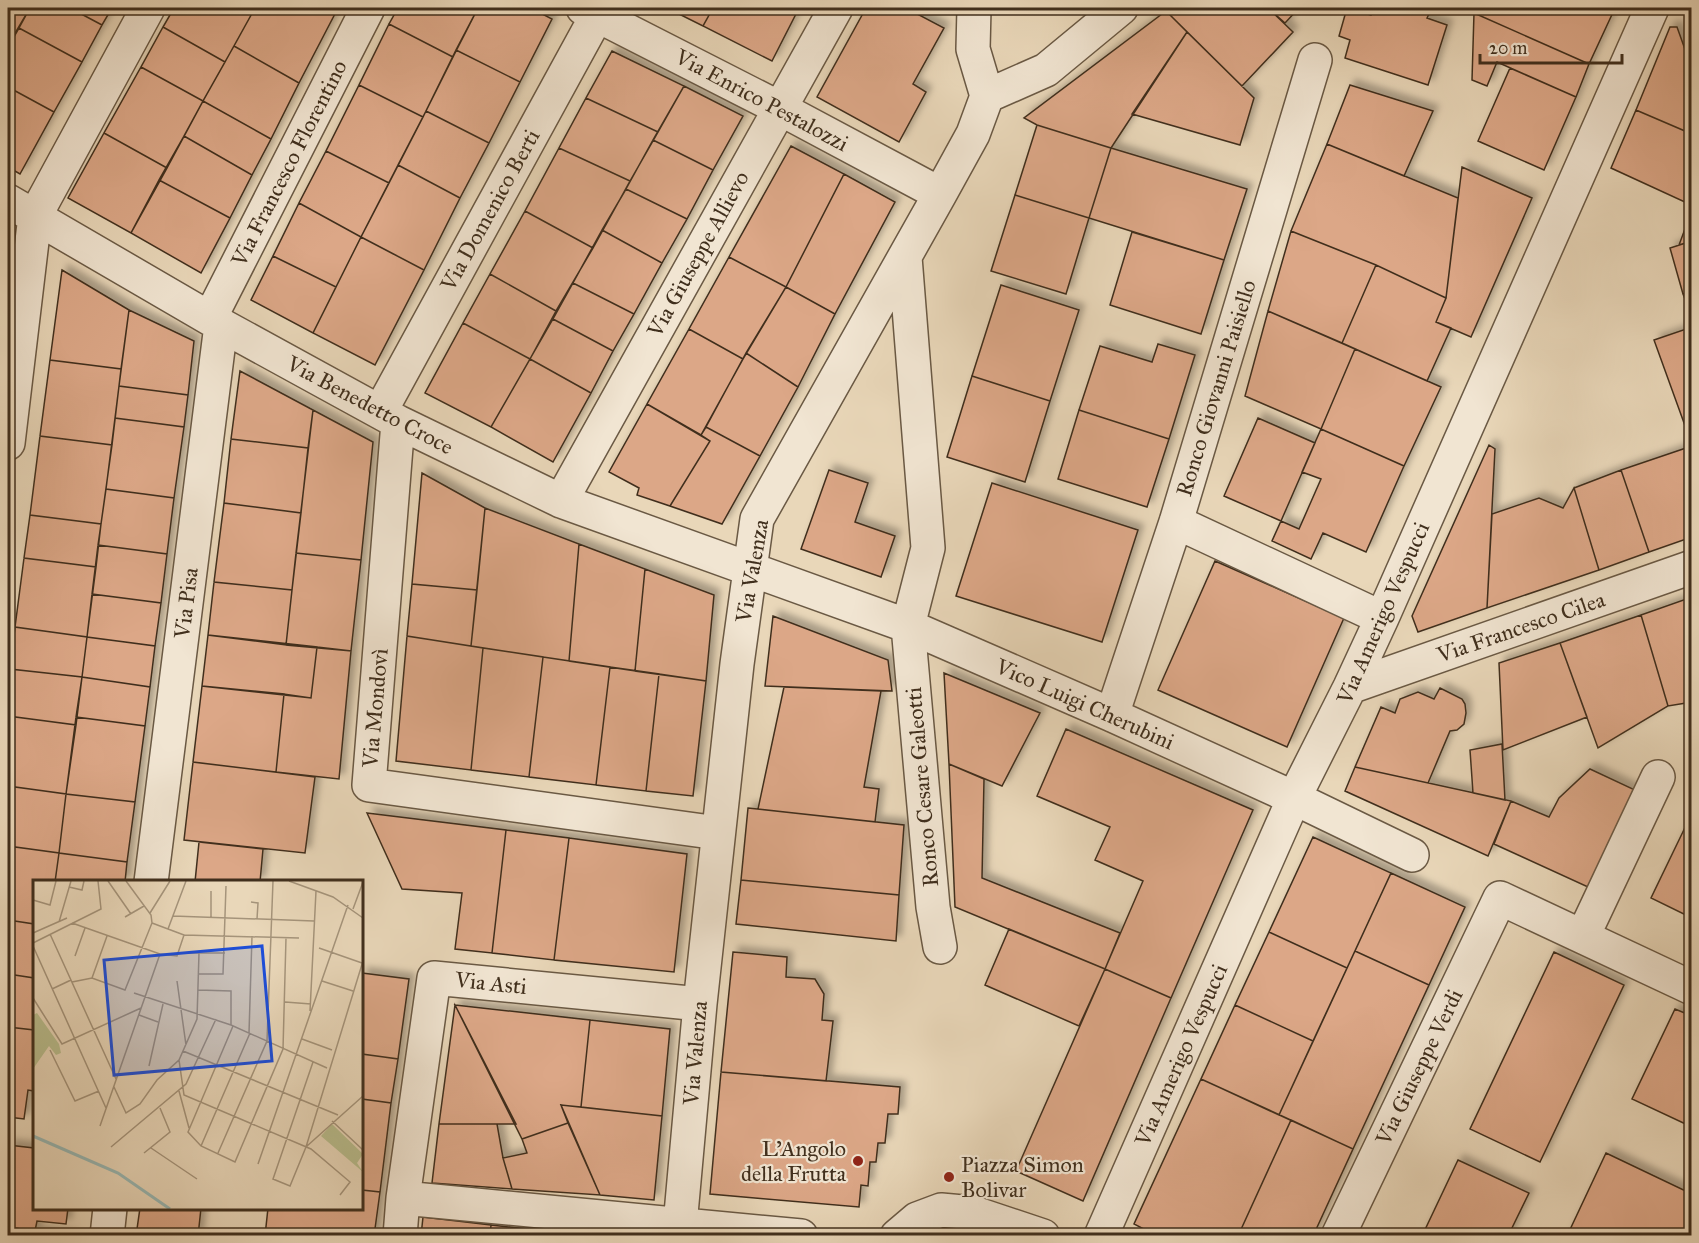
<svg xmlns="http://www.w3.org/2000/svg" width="1699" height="1243" font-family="'IM FELL Great Primer',serif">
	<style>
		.building { fill: #dca787; stroke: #402f1d; stroke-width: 1.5; filter: url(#shadow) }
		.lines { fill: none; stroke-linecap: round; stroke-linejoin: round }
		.street-casing { stroke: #6a5944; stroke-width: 36 }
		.street { stroke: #f1e5d2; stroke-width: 33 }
		.poi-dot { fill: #8f2418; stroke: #f1e5d2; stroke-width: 2 }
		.labels { text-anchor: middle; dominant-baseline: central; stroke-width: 4.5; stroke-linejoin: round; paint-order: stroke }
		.street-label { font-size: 22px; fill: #402f1d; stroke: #f1e5d2 }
		.poi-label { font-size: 22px; fill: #402f1d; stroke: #f1e5d2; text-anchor: end }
		.inset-river { fill: none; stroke: #98b8b4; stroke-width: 3 }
		.inset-road { fill: none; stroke: #a5947b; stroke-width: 1.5 }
		.view { fill: #1d4ed8; fill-opacity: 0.15; stroke: #1d4ed8; stroke-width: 3 }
		.inset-edge { fill: none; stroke: #402f1d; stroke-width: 3 }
	</style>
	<defs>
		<filter id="shadow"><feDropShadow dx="5.5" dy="-5.5" stdDeviation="3" flood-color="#0004"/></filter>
	</defs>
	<rect width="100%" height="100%" fill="#e9d7b9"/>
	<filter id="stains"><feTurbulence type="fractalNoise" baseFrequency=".00333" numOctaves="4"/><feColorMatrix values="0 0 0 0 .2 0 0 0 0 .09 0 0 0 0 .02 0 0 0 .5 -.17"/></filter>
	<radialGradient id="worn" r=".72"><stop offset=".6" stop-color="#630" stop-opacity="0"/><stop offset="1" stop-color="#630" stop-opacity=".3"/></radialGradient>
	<!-- building -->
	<path class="building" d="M8 8H30L14 35 8 31Z
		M30 8H70L102 25 82 62 19 28Z
		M70 8H112L102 25Z
		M174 8H255L225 62 163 27Z
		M255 8H338L299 83 234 46Z
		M398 8H478L453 57 389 24Z
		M478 8H531L552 19 520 82 456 50Z
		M667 8H713L703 26Z
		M713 8H799L772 61 703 26Z
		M866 8H906L944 28 913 84 926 92 899 142 817 97Z
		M1169 8H1268L1293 32 1242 86 1166 11Z
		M1268 8H1299L1285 23Z
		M1347 8 1371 15 1373 8H1415L1430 12 1427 18 1447 25 1428 85 1345 58 1350 40 1339 36Z
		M1474 8H1615L1589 64 1474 13Z
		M1166 11 1187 32 1111 148 1037 125 1024 118Z
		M1474 13 1589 64 1576 97 1497 62 1487 86 1472 80Z
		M389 24 453 57 423 117 359 85Z
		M163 27 225 62 203 101 141 67Z
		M1670 27H1677L1692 69V134L1636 110Z
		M19 28 82 62 54 112 8 87V47Z
		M1187 32 1254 98 1240 145 1132 114Z
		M234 46 299 83 271 139 203 101Z
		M456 50 520 82 489 143 426 111Z
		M612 51 684 86 658 132 586 98Z
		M141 67 203 101 167 168 104 133Z
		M1510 68 1576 97 1544 170 1478 141Z
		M359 85 423 117 389 183 326 151Z
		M1350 85 1433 111 1404 176 1327 144Z
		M684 86 743 116 713 170 653 140Z
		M8 87 54 112 20 174 8 167Z
		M586 98 658 132 630 181 559 148Z
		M203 101 271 139 252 175 184 136Z
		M1636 110 1692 134V192L1687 203 1611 168Z
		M426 111 489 143 460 198 398 165Z
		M1037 125 1111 148 1089 218 1015 195Z
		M104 133 167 168 131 233 68 198Z
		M184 136 252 175 230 218 159 180Z
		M653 140 713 170 687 219 626 189Z
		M1327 144 1458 198 1446 298 1376 265 1291 231Z
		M791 146 844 174 786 287 729 257Z
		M559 148 630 181 593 248 525 211Z
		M1111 148 1247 189 1224 260 1089 218Z
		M326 151 389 183 361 237 299 203Z
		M398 165 460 198 424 270 361 237Z
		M1462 167 1532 198 1471 337 1436 322 1446 298Z
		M844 174 895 202 835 314 786 287Z
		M159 180 230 218 201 273 131 233Z
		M626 189 687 219 662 263 602 230Z
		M1015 195 1089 218 1066 294 991 271Z
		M299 203 361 237 336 287 273 256Z
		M1692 210V241L1679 245Z
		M525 211 593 248 556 311 490 274Z
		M602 230 662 263 634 314 573 283Z
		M1291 231 1376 265 1342 343 1268 311Z
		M1132 232 1224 260 1201 334 1110 305Z
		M361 237 424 270 375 365 313 333Z
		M1692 241V291L1683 294 1670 248Z
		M273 256 336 287 313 333 251 300Z
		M729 257 786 287 743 359 689 329Z
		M1376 265 1446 298 1436 322 1451 328 1427 381 1342 343Z
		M62 270 129 310 121 369 50 360Z
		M490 274 556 311 530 359 463 323Z
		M573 283 634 314 613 351 553 319Z
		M1001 285 1079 310 1050 401 972 376Z
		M786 287 835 314 798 387 746 353Z
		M1692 291V317L1683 294Z
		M129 310 194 341 188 395 119 386Z
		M1268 311 1355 349 1321 429 1245 396Z
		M553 319 613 351 591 393 530 359Z
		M463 323 530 359 491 427 425 393Z
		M1692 327V445L1654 340Z
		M689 329 743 359 701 435 647 404Z
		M1158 344 1195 355 1169 439 1079 410 1100 346 1152 362Z
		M1355 349 1441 387 1404 466 1321 429Z
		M746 353 798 387 760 456 706 427Z
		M530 359 591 393 553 462 491 427Z
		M50 360 121 369 112 445 40 436Z
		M240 371 313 410 308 448 231 439Z
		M972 376 1050 401 1025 482 947 457Z
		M119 386 188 395 184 427 115 418Z
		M647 404 710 441 670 506 637 495 639 488 609 472Z
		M313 410 373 442 361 560 296 553Z
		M1079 410 1169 439 1147 507 1058 479Z
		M115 418 184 427 174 498 106 489Z
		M1258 418 1315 443 1281 521 1224 496Z
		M706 427 760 456 722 524 670 506 710 441 701 435Z
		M1321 429 1404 466 1366 552 1323 533 1311 559 1272 541 1281 521 1299 529 1321 479 1302 472Z
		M40 436 112 445 101 524 30 515Z
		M231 439 308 448 301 513 224 503Z
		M1489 445 1495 449 1487 608 1418 632 1412 616Z
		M1686 448 1692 463V537L1649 552 1621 470Z
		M829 470 868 483 855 522 895 536 881 577 801 549Z
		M1621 470 1649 552 1599 570 1574 488Z
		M422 473 485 508 477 590 412 584Z
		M992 483 1138 530 1102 642 956 596Z
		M1574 488 1599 570 1487 608 1492 514 1539 498 1563 508Z
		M106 489 174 498 167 554 98 545Z
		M224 503 301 513 292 590 214 582Z
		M485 508 579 544 569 661 471 646Z
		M30 515 101 524 96 567 24 558Z
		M579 544 645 569 635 671 569 661Z
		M98 545 167 554 161 603 92 594Z
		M296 553 361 560 351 651 286 645Z
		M24 558 96 567 87 637 15 627Z
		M1215 561 1344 618 1287 747 1158 690Z
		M645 569 714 595 706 681 635 671Z
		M214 582 292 590 286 645 208 635Z
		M412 584 477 590 471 646 407 636Z
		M92 594 161 603 155 646 87 637Z
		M1692 597V702L1668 706 1641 615Z
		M1641 615 1668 706 1598 748 1560 643Z
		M773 616 888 660 892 691 765 686Z
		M15 627 87 637 82 677 10 669Z
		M208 635 317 647 311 698 202 686Z
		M407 636 483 648 471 770 396 761Z
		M87 637 155 646 150 687 82 677Z
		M1560 643 1587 717 1503 750 1499 663Z
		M317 647 351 651 339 779 276 772 284 694 311 698Z
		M483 648 543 657 529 777 471 770Z
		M543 657 610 667 596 785 529 777Z
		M610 667 659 674 646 791 596 785Z
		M10 669 82 677 76 725 8 716V690Z
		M944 673 1040 713 1002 786 949 764Z
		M659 674 706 681 693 796 646 791Z
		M82 677 150 687 145 726 76 717Z
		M202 686 284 694 276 772 193 762Z
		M784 687 881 691 864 787 879 789 875 822 758 809Z
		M1440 688 1462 699 1465 704 1466 713 1464 724 1457 730 1450 731 1428 783 1355 767 1381 707 1395 713 1400 699 1418 692 1434 699Z
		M8 716 76 725 66 794 8 786Z
		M76 717 145 726 135 802 66 794Z
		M1066 729 1253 810 1171 998 1105 969 1143 881 1095 860 1110 827 1037 796Z
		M1502 744 1505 800 1473 793 1470 750Z
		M193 762 315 777 305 853 184 840Z
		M949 764 984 779 982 878 1120 933 1105 969 955 907Z
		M1355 767 1511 801 1488 856 1345 791Z
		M1590 769 1635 790 1588 887 1494 844 1511 801 1549 817 1559 798Z
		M8 786 66 794 59 853 8 846Z
		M66 794 135 802 127 862 59 853Z
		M748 808 904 825 899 895 741 880Z
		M367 813 506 830 492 953 455 949 462 893 402 889Z
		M1692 813V918L1651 898Z
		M506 830 569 838 554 960 492 953Z
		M1313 837 1391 873 1347 968 1269 932Z
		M569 838 687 854 674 972 554 960Z
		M199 842 263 849 260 882H195Z
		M8 846 59 853 55 882H34V924L8 920Z
		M59 853 127 862 125 882H55Z
		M1391 873 1465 907 1429 985 1355 951Z
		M741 880 899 895 896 941 736 924Z
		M8 920 34 924V978L8 974Z
		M1009 929 1105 969 1079 1026 985 985Z
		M1269 932 1347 968 1313 1041 1235 1005Z
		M1355 951 1429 985 1353 1149 1279 1115Z
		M733 952 787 957 786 977 815 979 824 994 822 1020 833 1021 826 1081 721 1072Z
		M1554 952 1624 985 1540 1162 1470 1129Z
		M1105 969 1171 998 1083 1201 1016 1171Z
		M362 973 409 979 398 1059 362 1054Z
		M8 974 34 978V1030L8 1027Z
		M455 1005 516 1124H439Z
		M455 1005 590 1020 581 1107 561 1105 568 1123 522 1139Z
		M1235 1005 1313 1041 1279 1115 1201 1079Z
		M1675 1009 1692 1016V1127L1632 1099Z
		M590 1020 670 1029 662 1116 581 1107Z
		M8 1027 34 1030V1091L28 1090 24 1119 8 1117Z
		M362 1054 398 1059 391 1103 362 1099Z
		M721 1072 900 1087 898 1114H888L885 1143H878L876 1162H870L868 1186 861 1185 859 1207 710 1194Z
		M1201 1079 1291 1120 1238 1236H1157L1134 1224Z
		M362 1099 391 1103 380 1192 362 1190Z
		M561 1105 662 1116 654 1200 600 1195Z
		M1291 1120 1353 1149 1313 1236H1238Z
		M568 1123 600 1195 512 1189 503 1158 527 1153 522 1139Z
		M439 1124H497L503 1158 512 1189 432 1183Z
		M8 1145 34 1148V1208H68L66 1224 37 1221 35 1231 8 1227Z
		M1606 1153 1692 1194V1236H1567Z
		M1458 1160 1529 1193 1508 1236H1422Z
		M362 1190 380 1192 374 1236H265L268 1208H362Z
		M140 1208H201L198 1236H136Z
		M423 1217 491 1225 490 1236H421Z
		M491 1225 562 1233 561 1236H490Z
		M8 1227 35 1231 73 1236H8Z"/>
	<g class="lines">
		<defs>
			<path id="street" d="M583 8 779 108 940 194
				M974 8 973 49 987 96
				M8 201 221 325 398 422 561 501 908 626 1112 715 1294 798 1412 855
				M905 257 928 548 908 626 933 907 940 947
				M210 318 368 8
				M380 412 601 8
				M398 422 369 785 718 833
				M8 443 35 216 148 8
				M561 501 836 8
				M1176 522 1382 618
				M1350 687 1692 567
				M1112 715 1176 522 1315 60
				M151 882 221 325
				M1583 936 1658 777
				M403 1198 801 1236
				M680 1225 700 1004 737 664 757 519 940 194 973 134 987 96 1046 70 1121 8
				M107 1236 110 1208
				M400 1236 403 1198 434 978 700 1004
				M897 1236 917 1219 941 1210 974 1213 1043 1236
				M1101 1236 1294 798 1350 687 1382 618 1652 8
				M1338 1236 1500 898 1692 988"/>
		</defs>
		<!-- street casing -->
		<use href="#street" class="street-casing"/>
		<!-- street -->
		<use href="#street" class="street"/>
	</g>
	<!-- markers -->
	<g class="poi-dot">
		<circle cx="858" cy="1161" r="6"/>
		<circle cx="949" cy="1177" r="6"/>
	</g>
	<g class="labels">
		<!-- street labels -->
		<g class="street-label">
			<text transform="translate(762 100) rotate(28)">Via Enrico Pestalozzi</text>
			<text transform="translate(289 163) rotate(-63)">Via Francesco Florentino</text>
			<text transform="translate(490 210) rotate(-61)">Via Domenico Berti</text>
			<text transform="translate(698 254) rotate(-61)">Via Giuseppe Allievo</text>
			<text transform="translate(1216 388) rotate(-73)">Ronco Giovanni Paisiello</text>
			<text transform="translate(370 405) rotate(28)">Via Benedetto Croce</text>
			<text transform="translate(752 571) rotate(-80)">Via Valenza</text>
			<text transform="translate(186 603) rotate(-83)">Via Pisa</text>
			<text transform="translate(1383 613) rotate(-66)">Via Amerigo Vespucci</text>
			<text transform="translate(1521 627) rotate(-19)">Via Francesco Cilea</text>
			<text transform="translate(1085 704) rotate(24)">Vico Luigi Cherubini</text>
			<text transform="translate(375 708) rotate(-85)">Via Mondovì</text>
			<text transform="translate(922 787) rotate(-95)">Ronco Cesare Galeotti</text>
			<text transform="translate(491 983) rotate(6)">Via Asti</text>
			<text transform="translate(695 1053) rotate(-85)">Via Valenza</text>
			<text transform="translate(1181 1055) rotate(-66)">Via Amerigo Vespucci</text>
			<text transform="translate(1419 1067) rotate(-64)">Via Giuseppe Verdi</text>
		</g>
		<!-- poi labels -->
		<g class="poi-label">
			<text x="846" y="1148">L'Angolo<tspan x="846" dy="25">della Frutta</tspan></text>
			<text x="961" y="1164" text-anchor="start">Piazza Simon<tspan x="961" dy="25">Bolivar</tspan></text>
		</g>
	</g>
	<!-- overview -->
	<g transform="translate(33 880)">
		<rect width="330" height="330" fill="#e9d7b9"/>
		<path d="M4 133 26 164 28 173 23 175 16 166 0 189V135ZM299 244 330 274 324 283 330 292 288 256Z" fill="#b9be8e"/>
		<path class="inset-river" d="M0 256 85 293 137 329"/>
		<path class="inset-road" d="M75 1 98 34M256 1 300 17 330 38M36 7 49 10 51 1M0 20 17 25 23 1M218 22 225 23 224 39M320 29 330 2M117 33 137 1M140 36 281 41M92 37 111 26M178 38V11M26 42 38 1M39 43 127 74 144 76 151 55 119 43M135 49 153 1M0 53 34 38M17 54 83 199M151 55 266 58M0 63 68 29 65 1M0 66 73 228M286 68 329 83M146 73H192M42 76 52 48M166 94H190L193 6M59 98 74 56M144 101 153 165M289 101 320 111M39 102 59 98 92 110 119 43 118 35 93 1M19 109 38 100M165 110 198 111V145M101 113 198 145 294 188M0 118 29 164 108 128M252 122 278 124M277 131 283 11M106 135 125 142M200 146 155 252 168 266 202 282 250 169 253 58M216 153 219 56M269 159 299 170M17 170 42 221 66 211M150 171 305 235M146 180 151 215 278 269 317 302 307 315M280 182 240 299 257 306 273 267 330 81M116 186 130 124M81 207 93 233 107 224 124 200 146 180 164 139 166 73M146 211 156 248M299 241 330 270M67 246 127 74M168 266 217 153M274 266 330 216M78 267 153 204 183 139M118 268 164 299M111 273 137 252 127 228M185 273 234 161 240 1M225 284 315 25"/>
		<path class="view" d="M229 66 239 181 81 195 71 80Z"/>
		<rect width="330" height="330" class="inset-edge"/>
	</g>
	<!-- margin -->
	<rect width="1699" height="1243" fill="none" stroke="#e9d7b9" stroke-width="30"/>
	<rect x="9" y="9" width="1681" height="1225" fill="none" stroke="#402f1d" stroke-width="3"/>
	<rect x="15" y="15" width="1669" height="1213" fill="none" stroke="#402f1d" stroke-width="1.5"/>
	<!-- scale -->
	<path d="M1480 54v9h142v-9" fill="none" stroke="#402f1d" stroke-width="3"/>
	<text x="1489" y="54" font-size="18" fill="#402f1d" stroke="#f1e5d2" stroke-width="4.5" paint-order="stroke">20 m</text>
	<rect width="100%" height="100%" filter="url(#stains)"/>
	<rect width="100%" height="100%" fill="url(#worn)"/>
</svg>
